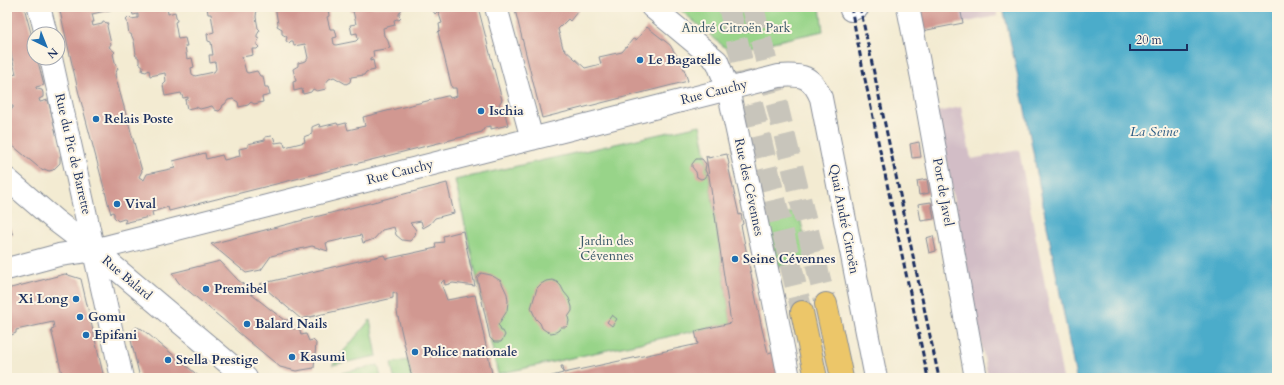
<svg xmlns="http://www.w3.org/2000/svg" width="1284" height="385" font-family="Cardo,serif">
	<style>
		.industrial { fill: #d2bdc6 }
		.green { fill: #98d489; stroke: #5a8274 }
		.water { fill: #4bacca; stroke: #336e94 }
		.building { fill: #d19891 }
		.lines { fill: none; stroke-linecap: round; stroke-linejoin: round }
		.major-tunnel { stroke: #c8c5bb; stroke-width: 22; stroke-dasharray: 22 11; stroke-linecap: butt }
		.minor-casing { stroke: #878d98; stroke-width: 24 }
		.major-casing { stroke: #878d98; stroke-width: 24 }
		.minor { stroke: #fff; stroke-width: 22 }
		.major { stroke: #ecc669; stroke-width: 22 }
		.rail { stroke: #1b2f5e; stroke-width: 3; stroke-dasharray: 6 3; stroke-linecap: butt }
		.poi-dot { fill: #1f6fb2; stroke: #fcf5e5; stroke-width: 1.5 }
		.labels { text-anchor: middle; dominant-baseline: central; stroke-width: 4; stroke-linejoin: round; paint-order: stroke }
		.park-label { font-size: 13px; fill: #3a5869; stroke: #fcf5e5 }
		.poi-label { font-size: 13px; font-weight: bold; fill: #1b2f5e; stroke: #fcf5e5; text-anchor: start }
		.street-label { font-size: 13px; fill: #1b2f5e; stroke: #fcf5e5 }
		.water-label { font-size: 14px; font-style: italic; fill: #2c5b84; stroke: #fcf5e5 }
	</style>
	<rect width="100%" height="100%" fill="#fcf5e5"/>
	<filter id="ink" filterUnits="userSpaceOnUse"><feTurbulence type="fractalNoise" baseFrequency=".025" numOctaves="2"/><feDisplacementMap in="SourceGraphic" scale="8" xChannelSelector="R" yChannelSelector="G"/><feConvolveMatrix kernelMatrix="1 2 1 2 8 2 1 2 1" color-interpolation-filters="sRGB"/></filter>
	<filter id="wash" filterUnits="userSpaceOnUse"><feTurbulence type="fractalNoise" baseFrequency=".012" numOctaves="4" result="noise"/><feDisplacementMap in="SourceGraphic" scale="16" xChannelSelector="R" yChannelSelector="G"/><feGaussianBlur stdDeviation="0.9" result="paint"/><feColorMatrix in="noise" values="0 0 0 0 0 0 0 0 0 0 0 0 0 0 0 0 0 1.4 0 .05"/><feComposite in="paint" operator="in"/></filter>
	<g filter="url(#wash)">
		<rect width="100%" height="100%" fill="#f3ebd2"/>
		<!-- industrial -->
		<path class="industrial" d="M917 7H996L997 16 922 31Z
			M961 107 971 159 1019 150 1063 378H988L937 112Z"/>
		<!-- green -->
		<path class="green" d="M677 7H820L823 31 741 49 735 56Z
			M700 125 706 156 731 323 498 374 455 180Z
			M798 210 810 259 778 267 767 221Z
			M370 320 377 356 332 365Z
			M408 360 412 378H394L391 363Z
			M378 365 381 378H333L337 374Z"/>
		<!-- water -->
		<path class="water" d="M1003 7H1277V378H1076L1025 110Z"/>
		<g id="blocks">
			<!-- building -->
			<path class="building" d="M7 7H24L34 44V58H37L44 85 36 87V88L37 89 42 90 43 93V97L39 99 40 102 48 100 62 155 60 156V163L53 170 49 171 44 169 43 171 7 141V110L13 108V106L10 105 8 102V99L11 97 10 94 7 95V77L16 74 7 37Z
				M59 7H123L92 14 94 22H92L93 26 102 24 103 22 108 23 107 26 111 44 109 47 115 52 113 54 116 66 118 68 115 75 142 171 139 177 144 180 147 174 175 168 173 161 205 153 206 159 222 155 224 160 240 156 239 149 248 147V144L265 140V137L272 136 274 138 275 143 282 142 284 143 285 147 305 142 304 137 306 136 312 134V127L314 126 319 124 320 127 337 123 338 125 346 123 348 130 365 126 363 117 447 96H449L450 98 457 96 456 88H452L438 32 440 30 439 24 442 23 438 11 435 14 433 11 434 9 432 7H478L502 100 499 104 500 109 501 110H504L508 125 491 129V126L485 127 482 132 169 211 168 207 152 212 153 216 124 223 126 220 124 219 118 221 114 217V213L112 212 111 214 78 90Z
				M131 7H167L168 14 175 12 177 21 175 22 178 39 185 38 187 46H185L187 59 192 58 194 67 191 68 192 74 195 76 214 72 216 69 215 62 210 63 209 55H213L211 42 208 41 207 34 214 32 211 14H208L207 7H257L256 17 258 28 260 30 257 35V38L259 39 257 43V45L259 47 257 49H252L253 55 242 57 246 72 248 73 257 71 260 76H263L265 87H268L270 95 262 97 263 102 254 104 251 102 248 105 239 107 238 102 233 99 228 100 225 104 223 105 222 108 219 111 215 110 212 106 200 109 196 107 187 109 185 100 188 99V97L183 98 181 93 165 96 163 85 166 82 165 73 150 76 149 70 146 72 142 71 143 66 139 63V58L135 55 136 54 134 41 131 34H129L127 21 126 20 129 17 131 19 138 18V14L133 15Z
				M273 7H320L321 9 328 8 329 16 327 17 330 29H335L337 37 333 38 334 44 336 45 356 41 358 39 357 33 352 34 350 25 356 24 353 11H351L350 7H400L402 9 399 14V16L401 18 399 20 397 19 394 20 395 25 383 28 384 36 387 38 390 48 373 51 374 57 370 58V61L373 60 375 70 366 72 364 75 351 77 350 82 346 84 334 77 329 79 325 84 326 89 317 91 313 89 311 92 303 94 302 89 294 91 293 82 296 81 293 69 298 66V63L306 61 308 58 305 44 294 46 293 41H291L289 43 286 41 287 37 282 34V29L277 26 278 24 276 12 274 10Z
				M521 7H581L570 21 568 19 558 29 563 48 585 68 601 64 599 57 622 52 633 39 636 40 647 27 670 45 683 66 688 81 542 118 515 10Z
				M917 7H960L963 23 922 31Z
				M919 142 921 157 912 158 910 144Z
				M727 154 729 164 728 165 739 215 741 214 743 224 741 225 762 329 768 353 775 351 781 378H545L563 373 561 366H563L564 373 698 344 695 331 731 323 706 156H708V158Z
				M696 159H702L706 164 705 170 707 174 704 178 701 179 697 177 696 172 692 167V164Z
				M927 179 929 193 919 195 917 181Z
				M447 183 454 213 435 218 430 224 423 228 421 221 410 223 413 226 416 230 415 235 410 241 402 240 396 235 394 227 382 230 374 239 363 243 361 235 326 243 328 251 312 246 271 256 261 270 246 273 211 244Z
				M931 202 934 219 921 221 918 204Z
				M7 221 13 235 7 236Z
				M463 231 475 286 453 283 445 285 444 280 441 283 447 300 475 295 493 378H412L397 312V294L393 292V298L301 319 260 284 384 255 386 259 436 248 435 243 444 242 443 236Z
				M933 236 936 251 929 253 926 238Z
				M220 261 238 280 254 293 251 294 284 320H288L291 323 293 329 298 328 300 330 301 335 306 334 309 341 313 340 316 343 314 368 296 371 280 367 179 283 172 273Z
				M481 273 491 275 501 281 507 294 508 301 507 311 498 325 500 327 501 331H503L505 335 503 339 501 342H494L490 338 477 278Z
				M65 274 81 279 104 378H63L51 329 54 328 53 322 16 330V333L7 337V289Z
				M552 280 557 282 561 286 564 292 569 298 572 307V311L568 317 569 321 568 325 566 327H561L559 330 556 332 551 333 546 331 542 328 540 323 536 319 531 308 537 288 541 284 546 281Z
				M612 315 617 319 612 326 607 322Z
				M136 327 142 329 201 378H140L130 336 131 332Z"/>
		</g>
	</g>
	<g filter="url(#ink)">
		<use href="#blocks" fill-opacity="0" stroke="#878d98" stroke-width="1"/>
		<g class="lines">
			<!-- major-tunnel -->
			<path class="major-tunnel" d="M729 7 802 312
				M753 7 826 304"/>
			<defs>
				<path id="minor" d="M39 7 46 34
					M496 7 532 139
					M652 7 717 61 728 89 773 297 789 378
					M908 7 923 83 976 378
					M851 10 858 7
					M51 58 122 378
					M7 179 56 221 94 250 246 378
					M7 269 59 255 94 250 779 76C802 74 812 76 821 98L876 378"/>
				<path id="major" d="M826 304 842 378
					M802 312 816 378"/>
			</defs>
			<!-- minor casing -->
			<use href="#minor" class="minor-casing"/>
			<!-- major casing -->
			<use href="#major" class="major-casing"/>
			<!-- minor -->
			<use href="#minor" class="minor"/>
			<!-- major -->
			<use href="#major" class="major"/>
			<!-- rail -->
			<path class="rail" d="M851 7 862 65 928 378
				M860 7 939 378"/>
		</g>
	</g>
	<!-- markers -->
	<g class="poi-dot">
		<circle cx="640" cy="60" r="4"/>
		<circle cx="481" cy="111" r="4"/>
		<circle cx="96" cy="119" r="4"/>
		<circle cx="117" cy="204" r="4"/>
		<circle cx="735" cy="259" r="4"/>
		<circle cx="206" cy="289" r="4"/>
		<circle cx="76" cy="299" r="4"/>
		<circle cx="80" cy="317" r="4"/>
		<circle cx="247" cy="324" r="4"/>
		<circle cx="86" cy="335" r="4"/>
		<circle cx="415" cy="352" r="4"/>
		<circle cx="292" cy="357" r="4"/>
		<circle cx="168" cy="360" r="4"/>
	</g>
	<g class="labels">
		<!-- park labels -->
		<g class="park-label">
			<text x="736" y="28">André Citroën Park</text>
			<text x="607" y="241">Jardin des<tspan x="607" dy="15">Cévennes</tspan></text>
		</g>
		<!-- poi labels -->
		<g class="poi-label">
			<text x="648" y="60">Le Bagatelle</text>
			<text x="489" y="111">Ischia</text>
			<text x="104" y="119">Relais Poste</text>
			<text x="125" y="204">Vival</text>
			<text x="743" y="259">Seine Cévennes</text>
			<text x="214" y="289">Premibel</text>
			<text x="68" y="299" text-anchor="end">Xi Long</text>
			<text x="88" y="317">Gomu</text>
			<text x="255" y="324">Balard Nails</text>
			<text x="94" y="335">Epifani</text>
			<text x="423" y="352">Police nationale</text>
			<text x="300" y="357">Kasumi</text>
			<text x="176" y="360">Stella Prestige</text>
		</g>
		<!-- street labels -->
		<g class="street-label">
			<text transform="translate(714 92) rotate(-14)">Rue Cauchy</text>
			<text transform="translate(73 154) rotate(77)">Rue du Pic de Barrette</text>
			<text transform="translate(400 172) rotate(-14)">Rue Cauchy</text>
			<text transform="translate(749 187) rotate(78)">Rue des Cévennes</text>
			<text transform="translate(943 192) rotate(80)">Port de Javel</text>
			<text transform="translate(844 219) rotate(79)">Quai André Citroën</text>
			<text transform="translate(127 278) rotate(40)">Rue Balard</text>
		</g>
		<!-- water labels -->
		<g class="water-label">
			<text x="1154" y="131">La Seine</text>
		</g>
	</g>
	<!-- margin -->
	<rect width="1284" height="385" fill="none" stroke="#fcf5e5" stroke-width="24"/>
	<!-- north arrow -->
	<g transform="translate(46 46) rotate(137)"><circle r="19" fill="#fcf5e5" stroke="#a2a6af"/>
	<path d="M0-3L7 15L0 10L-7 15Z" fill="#1f6fb2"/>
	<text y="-6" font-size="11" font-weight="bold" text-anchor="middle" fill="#1b2f5e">N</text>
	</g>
	<!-- scale -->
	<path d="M1130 44v6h57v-6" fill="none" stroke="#1b2f5e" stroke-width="2"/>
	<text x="1136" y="44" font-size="12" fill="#1b2f5e" stroke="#fcf5e5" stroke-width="3" paint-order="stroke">20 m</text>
</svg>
